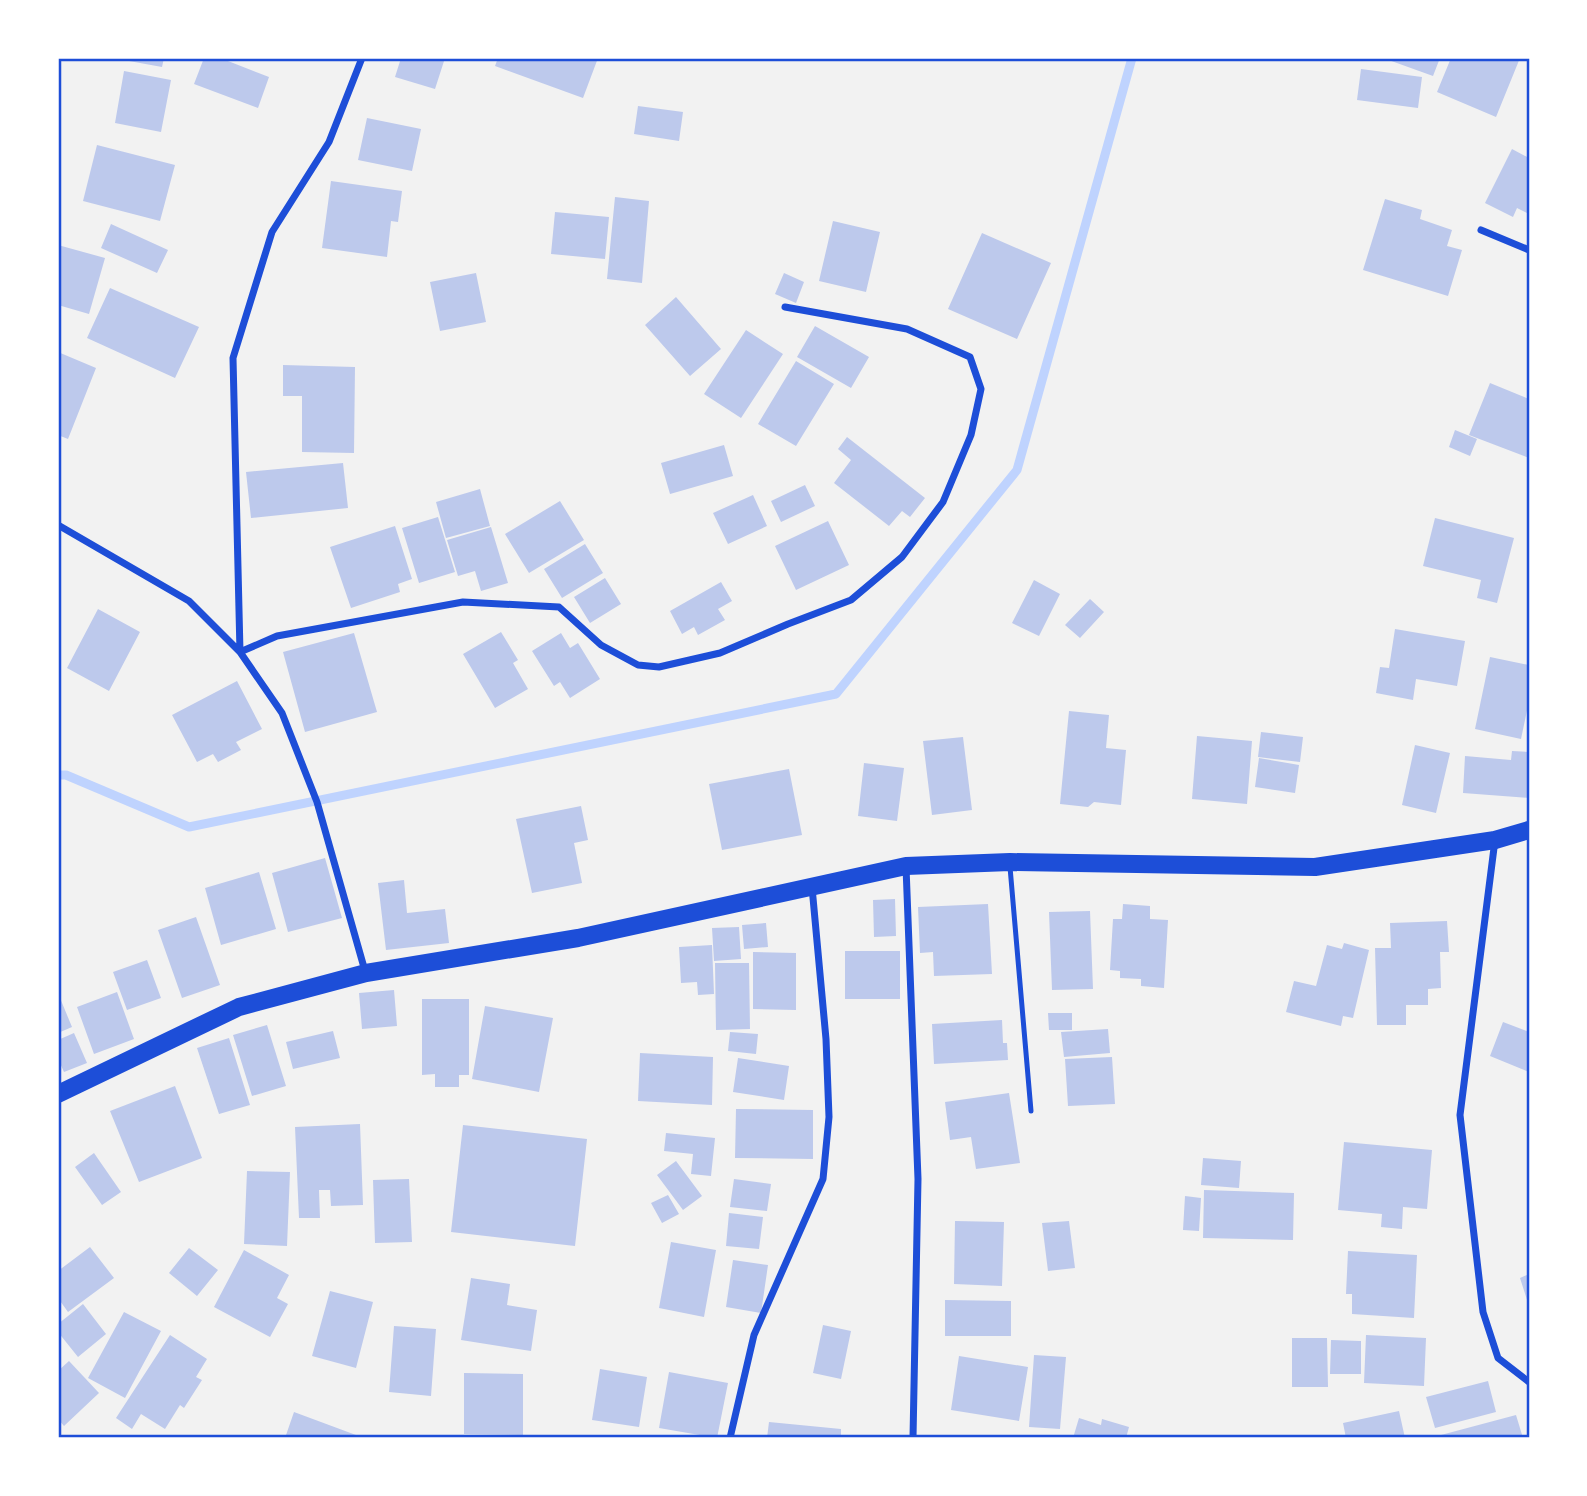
<svg xmlns="http://www.w3.org/2000/svg" width="1587" height="1496" font-family="'DM Sans',sans-serif">
	<style>
		.lines { fill: none; stroke-linecap: round; stroke-linejoin: round }
		.stream { stroke: #bfd3fe; stroke-width: 9 }
		.building { fill: #bdc9ec }
		.service { stroke: #1d4ed8; stroke-width: 5 }
		.minor { stroke: #1d4ed8; stroke-width: 7 }
		.primary { stroke: #1d4ed8; stroke-width: 18 }
		.neatline { fill: none; stroke: #1d4ed8; stroke-width: 2.5 }
	</style>
	<rect width="100%" height="100%" fill="#f2f2f2"/>
	<g class="lines">
		<!-- stream -->
		<path class="stream" d="M58 775H66L189 827 836 694 1017 470 1132 58"/>
	</g>
	<!-- building -->
	<path class="building" d="M118 58H164L162 67 118 59Z
		M204 58H229L228 61 269 77 258 108 194 84Z
		M401 58H445L435 89 395 77Z
		M498 58H598L583 98 495 66Z
		M1383 58H1440L1433 76Z
		M1451 58H1520L1496 117 1437 92Z
		M1361 69 1422 77 1418 108 1357 100Z
		M124 71 171 80 161 132 115 123Z
		M638 106 683 112 679 141 634 134Z
		M367 118 421 129 412 171 358 160Z
		M97 145 175 165 160 221 83 201Z
		M1512 149 1529 158V214L1517 208 1513 217 1485 203Z
		M331 181 402 191 398 222 391 221 387 257 322 248Z
		M615 197 649 201 642 283 607 279Z
		M1385 199 1422 210 1420 219 1452 230 1447 246 1462 250 1448 296 1363 270Z
		M555 212 609 217 605 259 551 254Z
		M833 221 880 232 866 292 819 281Z
		M111 224 168 250 157 273 101 248Z
		M982 233 1051 263 1017 339 948 309Z
		M58 245 105 258 89 314 58 305Z
		M476 273 486 322 440 331 430 282Z
		M784 273 804 282 796 303 775 294Z
		M110 288 199 327 175 378 87 338Z
		M676 297 721 349 690 376 645 325Z
		M815 326 869 357 851 388 797 357Z
		M746 330 783 354 741 418 704 394Z
		M58 352 96 368 68 439 58 435Z
		M796 361 834 384 796 446 758 424Z
		M283 365 355 367 354 453 302 452V396H283Z
		M1490 383 1529 399V458L1469 435Z
		M1455 430 1477 439 1470 456 1449 447Z
		M847 437 925 498 910 517 902 511 889 526 834 483 851 460 838 449Z
		M724 445 733 476 670 494 661 463Z
		M343 463 348 508 251 518 246 472Z
		M805 485 815 506 781 522 771 501Z
		M480 489 490 526 446 538 436 502Z
		M753 495 767 526 728 544 713 513Z
		M560 501 584 540 529 573 505 534Z
		M438 517 455 572 419 583 402 528Z
		M1435 518 1514 538 1497 603 1477 598 1481 580 1423 566Z
		M828 521 849 565 796 590 775 546Z
		M395 526 412 579 398 584 400 592 351 608 330 547Z
		M491 527 508 583 481 591 475 571 458 576 447 540Z
		M585 544 603 573 562 598 544 569Z
		M605 578 621 604 590 623 574 597Z
		M1034 580 1060 594 1039 636 1012 623Z
		M721 582 732 601 718 609 725 620 698 635 694 627 682 634 670 611Z
		M1090 599 1104 612 1080 638 1065 625Z
		M98 609 140 632 109 691 67 668Z
		M1395 629 1465 641 1457 686 1416 679 1413 700 1376 693 1380 667 1389 668Z
		M501 632 518 660 513 663 528 689 495 708 463 654Z
		M354 633 377 712 305 732 283 652Z
		M561 633 570 648 578 643 600 679 570 698 560 682 554 686 532 651Z
		M1490 657 1529 665V701L1521 739 1475 729Z
		M237 681 262 729 236 742 241 750 218 762 213 754 197 762 172 715Z
		M1069 711 1109 715 1106 748 1126 750 1121 805 1094 802 1088 807 1060 804Z
		M1261 732 1303 737 1300 762 1258 757Z
		M1197 736 1252 741 1247 804 1192 799Z
		M963 737 972 810 932 815 923 741Z
		M1415 745 1450 753 1436 813 1402 805Z
		M1512 751 1529 752V798L1463 793 1465 756 1511 760Z
		M1259 758 1299 765 1295 793 1255 787Z
		M864 763 904 768 897 821 858 816Z
		M789 769 802 835 722 850 709 784Z
		M581 806 588 840 574 843 582 883 532 893 516 819Z
		M325 858 342 918 288 932 272 873Z
		M259 872 276 929 221 945 205 888Z
		M404 880 407 913 445 909 449 943 386 950 378 883Z
		M895 899 896 936 874 937 873 900Z
		M988 904 992 974 934 976 933 952 920 953 918 907Z
		M1123 904 1150 906V919L1168 920 1164 988 1141 986V979L1120 978V971L1110 970 1113 919H1122Z
		M1090 911 1093 989 1052 990 1049 912Z
		M196 917 220 985 182 998 158 930Z
		M1447 921 1449 952H1440L1441 988 1428 989V1005H1406V1025H1377L1375 948H1391L1390 923Z
		M766 923 768 947 744 949 742 925Z
		M739 927 741 959 714 961 712 928Z
		M1344 943 1369 950 1353 1018 1343 1016 1341 1026 1286 1012 1294 981 1316 986 1327 945 1342 949Z
		M712 945 714 994 698 995 697 982 681 983 679 947Z
		M845 951H900V999H845Z
		M753 952 796 953V1010L753 1009Z
		M147 960 161 998 127 1010 113 972Z
		M715 963H749L750 1029 716 1030Z
		M394 990 397 1026 362 1029 359 993Z
		M117 992 134 1039 94 1054 77 1007Z
		M60 998 72 1027 58 1033V999Z
		M422 999H469V1075H459V1087H435V1074L422 1075Z
		M485 1006 553 1018 539 1092 472 1079Z
		M1048 1013H1072V1030H1049Z
		M1002 1020 1003 1043H1007L1008 1060 934 1064 932 1024Z
		M1503 1022 1529 1032V1072L1490 1056Z
		M267 1025 286 1086 252 1096 233 1035Z
		M1108 1029 1110 1053 1064 1057 1061 1032Z
		M333 1031 340 1058 293 1069 286 1042Z
		M730 1032 758 1034 756 1054 728 1051Z
		M74 1033 87 1063 64 1072 59 1061 58 1062V1040Z
		M229 1038 250 1105 219 1114 197 1048Z
		M640 1053 713 1057 712 1105 638 1101Z
		M1112 1057 1115 1104 1068 1106 1065 1059Z
		M738 1058 789 1066 784 1100 733 1092Z
		M175 1086 202 1158 139 1182 110 1111Z
		M1009 1093 1020 1163 976 1169 971 1137 950 1140 945 1102Z
		M736 1109 813 1110V1159L735 1158Z
		M360 1124 363 1205 331 1206 330 1190H319L320 1218H299L295 1127Z
		M463 1125 587 1139 575 1246 451 1232Z
		M666 1133 715 1138 711 1176 691 1174 693 1154 664 1151Z
		M1344 1142 1432 1150 1427 1209 1403 1207 1402 1229 1381 1227 1382 1214 1338 1210Z
		M94 1153 121 1192 102 1205 75 1167Z
		M1203 1158 1241 1161 1239 1188 1201 1185Z
		M676 1161 702 1196 683 1210 657 1175Z
		M247 1171 290 1172 287 1246 244 1244Z
		M409 1179 412 1242 375 1243 373 1180Z
		M734 1179 771 1184 767 1211 730 1207Z
		M1204 1190 1294 1193 1293 1240 1203 1238Z
		M668 1195 679 1214 662 1223 651 1203Z
		M1185 1196 1201 1198 1199 1231 1183 1230Z
		M729 1213 763 1217 759 1249 726 1246Z
		M955 1221 1004 1222 1002 1286 954 1284Z
		M1069 1221 1075 1268 1048 1271 1042 1223Z
		M671 1242 716 1250 704 1317 659 1308Z
		M90 1247 114 1278 68 1312 58 1298V1271Z
		M189 1248 218 1270 197 1296 169 1273Z
		M244 1250 289 1275 277 1298 288 1304 270 1337 214 1307Z
		M1348 1251 1417 1255 1414 1318 1352 1314V1294H1346Z
		M733 1260 768 1265 761 1313 726 1307Z
		M1529 1274V1306L1520 1278Z
		M471 1278 510 1284 507 1305 537 1310 531 1351 461 1340Z
		M330 1291 373 1302 356 1368 312 1356Z
		M945 1300 1011 1301V1336H945Z
		M83 1304 106 1334 78 1357 58 1332V1324Z
		M124 1312 161 1331 125 1398 88 1378Z
		M823 1325 851 1331 841 1379 813 1373Z
		M394 1326 436 1329 431 1396 389 1392Z
		M170 1335 207 1359 196 1377 202 1380 184 1408 180 1405 165 1429 141 1414 132 1429 116 1418Z
		M1366 1335 1426 1338 1424 1386 1364 1383Z
		M1292 1338H1327L1328 1387H1292Z
		M1331 1340 1361 1341V1374H1330Z
		M1034 1355 1066 1357 1060 1429 1029 1427Z
		M959 1356 1028 1367 1019 1421 951 1410Z
		M69 1361 99 1393 64 1426 58 1419V1371Z
		M600 1369 647 1377 639 1427 592 1420Z
		M669 1372 728 1383 717 1438 659 1428Z
		M464 1373 523 1374V1435L464 1434Z
		M1488 1381 1496 1412 1435 1428 1426 1397Z
		M1399 1411 1405 1438H1346L1343 1423Z
		M294 1412 364 1438H285Z
		M1516 1415 1523 1438H1441V1435Z
		M1079 1418 1101 1425 1102 1419 1129 1427 1126 1438H1073Z
		M769 1422 841 1429V1438H767Z"/>
	<g class="lines">
		<!-- service -->
		<path class="service" d="M1010 867 1031 1111"/>
		<!-- minor -->
		<path class="minor" d="M362 58 329 142 272 232 233 358 240 652 277 636 463 602 559 607 601 645 638 665 659 667 720 653 788 624 851 600 902 557 943 502 971 435 981 389 970 357 907 329 785 307
			M1481 230 1529 250
			M58 525 189 601 240 652 282 713 317 802 365 971
			M1495 840 1460 1115 1483 1312 1498 1358 1529 1382
			M906 867 918 1179 913 1438
			M730 1438 754 1335 823 1179 829 1117 826 1039 812 887"/>
		<!-- primary -->
		<path class="primary" d="M58 1094 239 1007 366 973 578 938 906 866 1010 862 1315 867 1495 840 1529 830"/>
	</g>
	<!-- border -->
	<rect width="1587" height="1496" fill="none" stroke="#ffffff" stroke-width="119"/>
	<rect x="60" y="60" width="1468" height="1376" class="neatline"/>
</svg>
